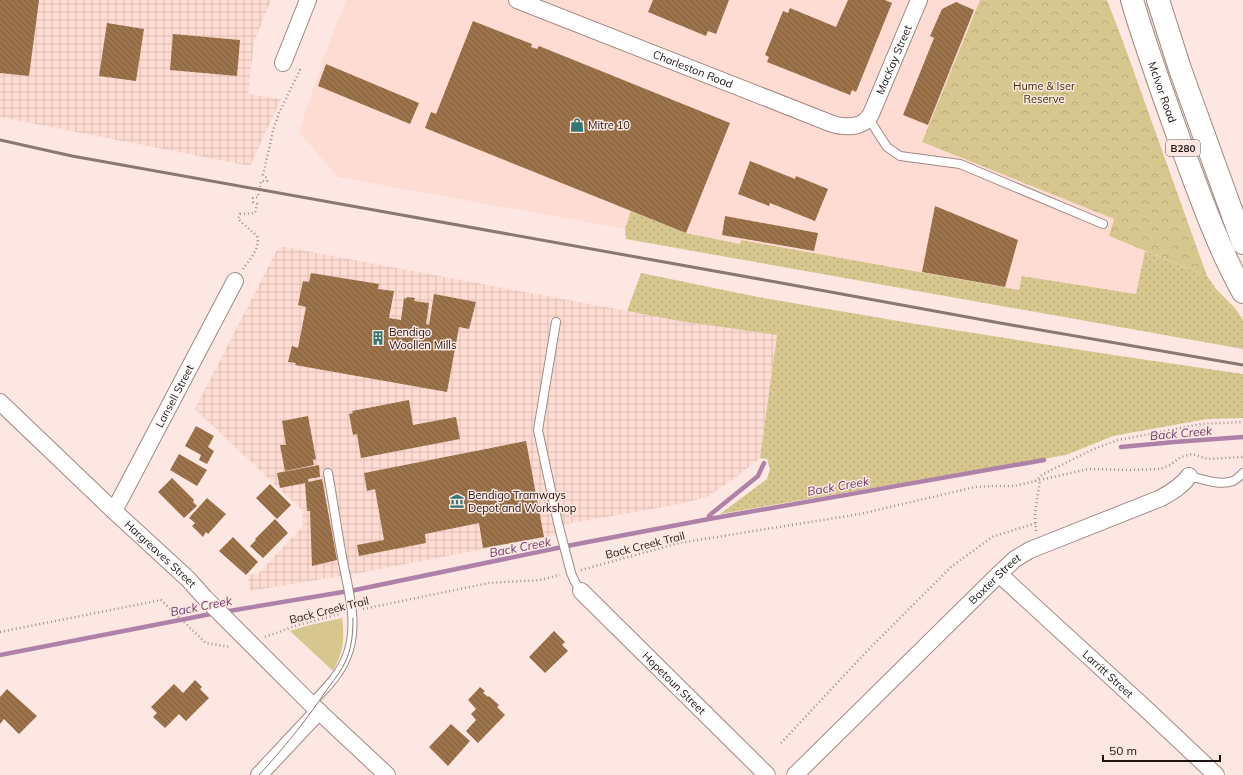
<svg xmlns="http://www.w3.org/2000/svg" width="1243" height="775" font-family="Mulish,sans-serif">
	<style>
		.built { fill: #ffdcd3 }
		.industrial { fill: url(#industrial-grid) }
		.grass { fill: url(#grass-dots) }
		.forest { fill: url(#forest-crowns) }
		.garden { fill: #d7c78f }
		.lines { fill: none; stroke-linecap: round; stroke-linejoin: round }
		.stream { stroke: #af81a8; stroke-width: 4.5 }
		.building { fill: url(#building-back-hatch) }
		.lane-casing { stroke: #a18983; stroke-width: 10 }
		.street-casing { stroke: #a18983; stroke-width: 18 }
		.primary-casing { stroke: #a18983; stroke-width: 24 }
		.path { stroke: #a0908c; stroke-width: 2.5; stroke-dasharray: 1 3; stroke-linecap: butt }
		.lane { stroke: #fff; stroke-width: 8 }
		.street { stroke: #fff; stroke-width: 16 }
		.primary { stroke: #fff; stroke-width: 22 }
		.tram { stroke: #877875; stroke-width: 1 }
		.rail { stroke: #877875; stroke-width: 3 }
		.labels { text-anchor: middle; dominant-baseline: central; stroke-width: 3; stroke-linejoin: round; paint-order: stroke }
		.shield { fill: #fde7e2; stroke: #615451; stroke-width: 1 }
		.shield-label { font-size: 10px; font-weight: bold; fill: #1e1513 }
		.street-label { font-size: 11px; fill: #1e1513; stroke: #fde7e2 }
		.park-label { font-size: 11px; fill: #3a2f00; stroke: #fde7e2 }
		.poi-label { font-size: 11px; fill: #1e1513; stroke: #fde7e2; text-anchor: start }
		.water-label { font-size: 12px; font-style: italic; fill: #71386a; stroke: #fde7e2 }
	</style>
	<defs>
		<pattern id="industrial-grid" width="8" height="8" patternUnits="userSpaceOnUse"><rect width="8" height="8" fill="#ffdcd3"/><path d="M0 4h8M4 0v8" fill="none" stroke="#dabcb4"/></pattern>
		<pattern id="grass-dots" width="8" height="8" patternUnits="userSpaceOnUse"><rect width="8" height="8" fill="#d7c78f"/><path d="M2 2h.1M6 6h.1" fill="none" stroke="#b8aa7a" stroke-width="1.8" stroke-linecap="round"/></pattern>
		<pattern id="forest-crowns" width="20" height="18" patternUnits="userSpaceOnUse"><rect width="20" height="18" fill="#d7c78f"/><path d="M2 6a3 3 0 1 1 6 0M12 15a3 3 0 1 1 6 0" fill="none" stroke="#b8aa7a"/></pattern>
		<pattern id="building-back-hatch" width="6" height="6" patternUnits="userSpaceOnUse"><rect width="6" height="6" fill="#9d734b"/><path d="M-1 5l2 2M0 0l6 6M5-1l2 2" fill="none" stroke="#7f5d3d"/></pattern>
	</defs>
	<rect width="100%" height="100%" fill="#fde7e2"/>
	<!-- built -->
	<path class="built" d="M346 0H980L922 142 1114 219 1109 236 1145 251 1136 294 1023 276 1019 290 741 240 740 244 686 233 632 211 625 229 338 177 299 132 323 59Z"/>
	<!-- industrial -->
	<path class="industrial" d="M0 0H271L254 42 248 94 281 99 250 166 0 117Z
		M279 246 680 321 777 334 760 458 736 477 707 497 680 504 555 526 556 535 354 574 250 591 248 575 259 573 303 526 302 510 195 409Z"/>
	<!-- grass -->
	<path class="grass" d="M631 211 686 233 740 244 741 240 1019 290 1022 276 1136 294 1145 251 1207 276 1216 289 1235 308 1243 320V349L626 239 625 229Z
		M641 273 758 297 910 323 1120 356 1243 374V418L1207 419 1113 436 1066 455 720 514 767 479 770 469 767 459 760 458 777 335 680 321 627 311Z"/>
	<!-- forest -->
	<path class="forest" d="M980 0H1107L1125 47 1207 276 1109 236 1114 219 922 142Z"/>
	<!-- garden -->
	<path class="garden" d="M342 618C345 639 343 652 333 671L290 631 310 625Z"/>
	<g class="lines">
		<!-- stream -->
		<path class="stream" d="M1121 447 1174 442 1243 437
			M709 519V516L711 514 758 476 764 463
			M223 612 355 590 572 545 709 519 1044 460
			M0 655 216 613"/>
	</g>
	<!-- building -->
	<path class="building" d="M0 0H39L29 76 0 73Z
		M653 0H729L716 34 708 31 706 36 648 12Z
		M848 0H885L892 3 856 92 852 90 850 95 767 62 769 57 765 55 783 11 788 13 790 8 836 27Z
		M956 2 974 10 928 125 903 115 934 38 930 36 942 9Z
		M473 21 532 44 531 47 537 49 539 46 730 123 686 233 425 128 431 112 436 114Z
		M107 23 144 29 136 81 99 76Z
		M173 34 240 40 237 76 170 70Z
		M326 64 419 103 410 124 318 86Z
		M750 161 795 179 796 176 828 189 815 221 770 203 769 206 738 194Z
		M935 206 1018 240 1005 287 922 272Z
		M725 216 818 233 814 251 722 235Z
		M311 273 379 284 378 289 394 291 389 318 401 320 404 298 406 299 407 297 415 298 414 301 429 303 426 324 429 325 434 294 476 302 469 329 459 327 447 392 295 365 296 363 288 362 292 346 298 348 306 307 298 305 303 281 309 282Z
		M409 400 413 425 456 417 460 439 361 458 357 434 353 435 349 414 353 413 352 411Z
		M308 416 316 459 313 460 314 465 285 471 280 445H286L282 421Z
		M196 426 214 436 208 447 214 451 207 464 199 460 201 455 185 446Z
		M526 441 544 537 483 548 479 523 425 534 426 543 359 556 357 545 384 540 375 489 367 491 364 473Z
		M179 454 207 470 197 486 170 470Z
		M319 465 320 477 308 479V482L322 479 337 560 312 566 310 511H307L305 483 280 488 277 473Z
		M172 478 194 500 193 502 197 506 184 518 158 492Z
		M270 484 291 505 277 519 256 498Z
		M207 498 226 514 208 534 206 532 203 537 192 526 195 523 189 518Z
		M275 519 288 533 263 558 250 546 256 540 255 539Z
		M233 537 258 562 246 575 219 551Z
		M554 631 565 642 562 645 568 651 545 673 529 657Z
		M195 680 202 687 200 689 209 698 186 721 179 714 165 728 153 717 157 713 151 707 174 684 183 693Z
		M480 687 485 691 483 693 488 697 489 696 499 705 497 707 505 715 478 743 466 731 476 720 471 714 476 709 468 700Z
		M7 689 37 716 19 734 4 719 0 724V697Z
		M451 724 470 741 448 766 429 747Z"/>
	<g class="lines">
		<defs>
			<path id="lane" d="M869 119 887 147 900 156 960 164 1103 224
				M556 322 538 430 558 523 571 573 575 582 581 591
				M1189 476C1202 479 1220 486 1233 481 1237 479 1240 476 1243 473
				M311 704C324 690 339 676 346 658 360 626 348 590 342 557 337 529 333 501 328 473"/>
			<g id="street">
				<path id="s1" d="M517 0 830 123C844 128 863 129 871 114L919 0"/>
				<path d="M283 63 308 0"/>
				<path id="s2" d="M0 402 114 511 188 579 205 598 311 704 387 775"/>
				<path id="s3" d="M114 511 235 281"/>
				<path id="s4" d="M999 574 1145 708 1216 775"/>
				<path id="s5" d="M581 591 767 775"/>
				<path d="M259 775 319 711"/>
				<path id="s6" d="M795 775 999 574 1015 559 1030 550 1161 498C1172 492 1182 486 1189 476"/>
			</g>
			<g id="primary">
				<path id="s7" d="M1132 0C1147 51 1165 100 1183 150 1201 198 1218 247 1243 292"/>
				<path d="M1158 0 1180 69 1243 243"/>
			</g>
		</defs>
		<!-- lane casing -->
		<use href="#lane" class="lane-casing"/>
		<!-- street casing -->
		<use href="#street" class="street-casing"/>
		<!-- primary casing -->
		<use href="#primary" class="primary-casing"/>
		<!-- path -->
		<path class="path" d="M243 269C249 260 261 248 257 236L238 219 240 214 255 213 257 204 253 202V198L258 197 261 181H267V178L263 175 274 127 279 113 300 70 296 69
			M1035 481 1042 475 1053 469 1094 449 1118 440 1201 424 1243 422
			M1036 531 1035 513 1040 480
			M581 570 679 543 860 514 975 487 992 486H1014L1088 469 1130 470 1161 469 1170 465 1181 457 1192 454 1208 459 1243 457
			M363 609 489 583 540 580 560 575
			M0 632 161 600 206 643 230 647
			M265 637 298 625 340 614
			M781 743 867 651 951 567 992 537 1036 523"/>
		<!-- lane -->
		<use href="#lane" class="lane"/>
		<!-- street -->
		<use href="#street" class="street"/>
		<!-- primary -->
		<use href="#primary" class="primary"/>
		<!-- tram -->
		<path class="tram" d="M259 775C283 749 304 723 324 694 332 682 342 671 347 658 352 645 353 632 353 618"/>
		<!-- rail -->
		<path class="rail" d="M0 140 72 156 776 282 1000 323 1243 365"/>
	</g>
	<!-- icons -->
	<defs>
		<symbol id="shop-bare" viewBox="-9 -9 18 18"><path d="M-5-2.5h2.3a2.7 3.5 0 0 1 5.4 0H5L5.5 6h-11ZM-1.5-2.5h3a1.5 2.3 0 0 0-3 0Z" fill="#327972" stroke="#fde7e2" stroke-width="2.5" paint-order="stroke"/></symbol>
		<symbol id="building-bare" viewBox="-9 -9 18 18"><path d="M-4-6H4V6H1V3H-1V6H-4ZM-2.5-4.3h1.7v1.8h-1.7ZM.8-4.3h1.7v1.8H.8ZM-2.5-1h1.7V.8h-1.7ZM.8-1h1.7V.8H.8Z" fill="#327972" stroke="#fde7e2" stroke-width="2.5" paint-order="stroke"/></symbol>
		<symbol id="museum-bare" viewBox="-9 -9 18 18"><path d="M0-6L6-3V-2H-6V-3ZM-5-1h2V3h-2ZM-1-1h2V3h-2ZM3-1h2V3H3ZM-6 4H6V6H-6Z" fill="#327972" stroke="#fde7e2" stroke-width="2.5" paint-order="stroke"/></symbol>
	</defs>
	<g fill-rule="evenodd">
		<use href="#shop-bare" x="567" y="115" width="20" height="20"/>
		<use href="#building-bare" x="368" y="328" width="20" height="20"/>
		<use href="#museum-bare" x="447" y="491" width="20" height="20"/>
	</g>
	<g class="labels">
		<!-- shield labels -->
		<rect class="shield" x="1166" y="140" width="34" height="16" rx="3"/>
		<g class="shield-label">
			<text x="1183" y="148">B280</text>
		</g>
		<!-- street labels -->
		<g class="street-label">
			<text stroke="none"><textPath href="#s1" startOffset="441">MacKay Street</textPath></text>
			<text stroke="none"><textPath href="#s1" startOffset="189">Charleston Road</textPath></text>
			<text stroke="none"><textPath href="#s7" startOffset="97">McIvor Road</textPath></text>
			<text stroke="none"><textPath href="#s3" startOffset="130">Lansell Street</textPath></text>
			<text transform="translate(645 545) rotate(-14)">Back Creek Trail</text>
			<text stroke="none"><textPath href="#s2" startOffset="221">Hargreaves Street</textPath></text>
			<text stroke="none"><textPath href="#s6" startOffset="280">Baxter Street</textPath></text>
			<text transform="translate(329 610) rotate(-14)">Back Creek Trail</text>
			<text stroke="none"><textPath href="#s4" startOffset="148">Larritt Street</textPath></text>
			<text stroke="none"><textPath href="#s5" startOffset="131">Hopetoun Street</textPath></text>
		</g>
		<!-- park labels -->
		<g class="park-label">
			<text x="1044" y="86">Hume &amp; Iser<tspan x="1044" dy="13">Reserve</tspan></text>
		</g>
		<!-- poi labels -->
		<g class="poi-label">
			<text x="588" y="125">Mitre 10</text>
			<text x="389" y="332">Bendigo<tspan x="389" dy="13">Woollen Mills</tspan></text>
			<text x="468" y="495">Bendigo Tramways<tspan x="468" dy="13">Depot and Workshop</tspan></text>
		</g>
		<!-- water labels -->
		<g class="water-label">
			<text transform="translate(1181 433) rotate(-5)">Back Creek</text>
			<text transform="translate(838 486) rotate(-10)">Back Creek</text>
			<text transform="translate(520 547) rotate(-11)">Back Creek</text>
			<text transform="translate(201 606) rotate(-11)">Back Creek</text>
		</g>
	</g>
	<!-- scale -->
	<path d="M1103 755v6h117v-6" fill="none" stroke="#1e1513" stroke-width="2"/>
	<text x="1109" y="755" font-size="12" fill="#1e1513" stroke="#fde7e2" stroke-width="3" paint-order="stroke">50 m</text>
</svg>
